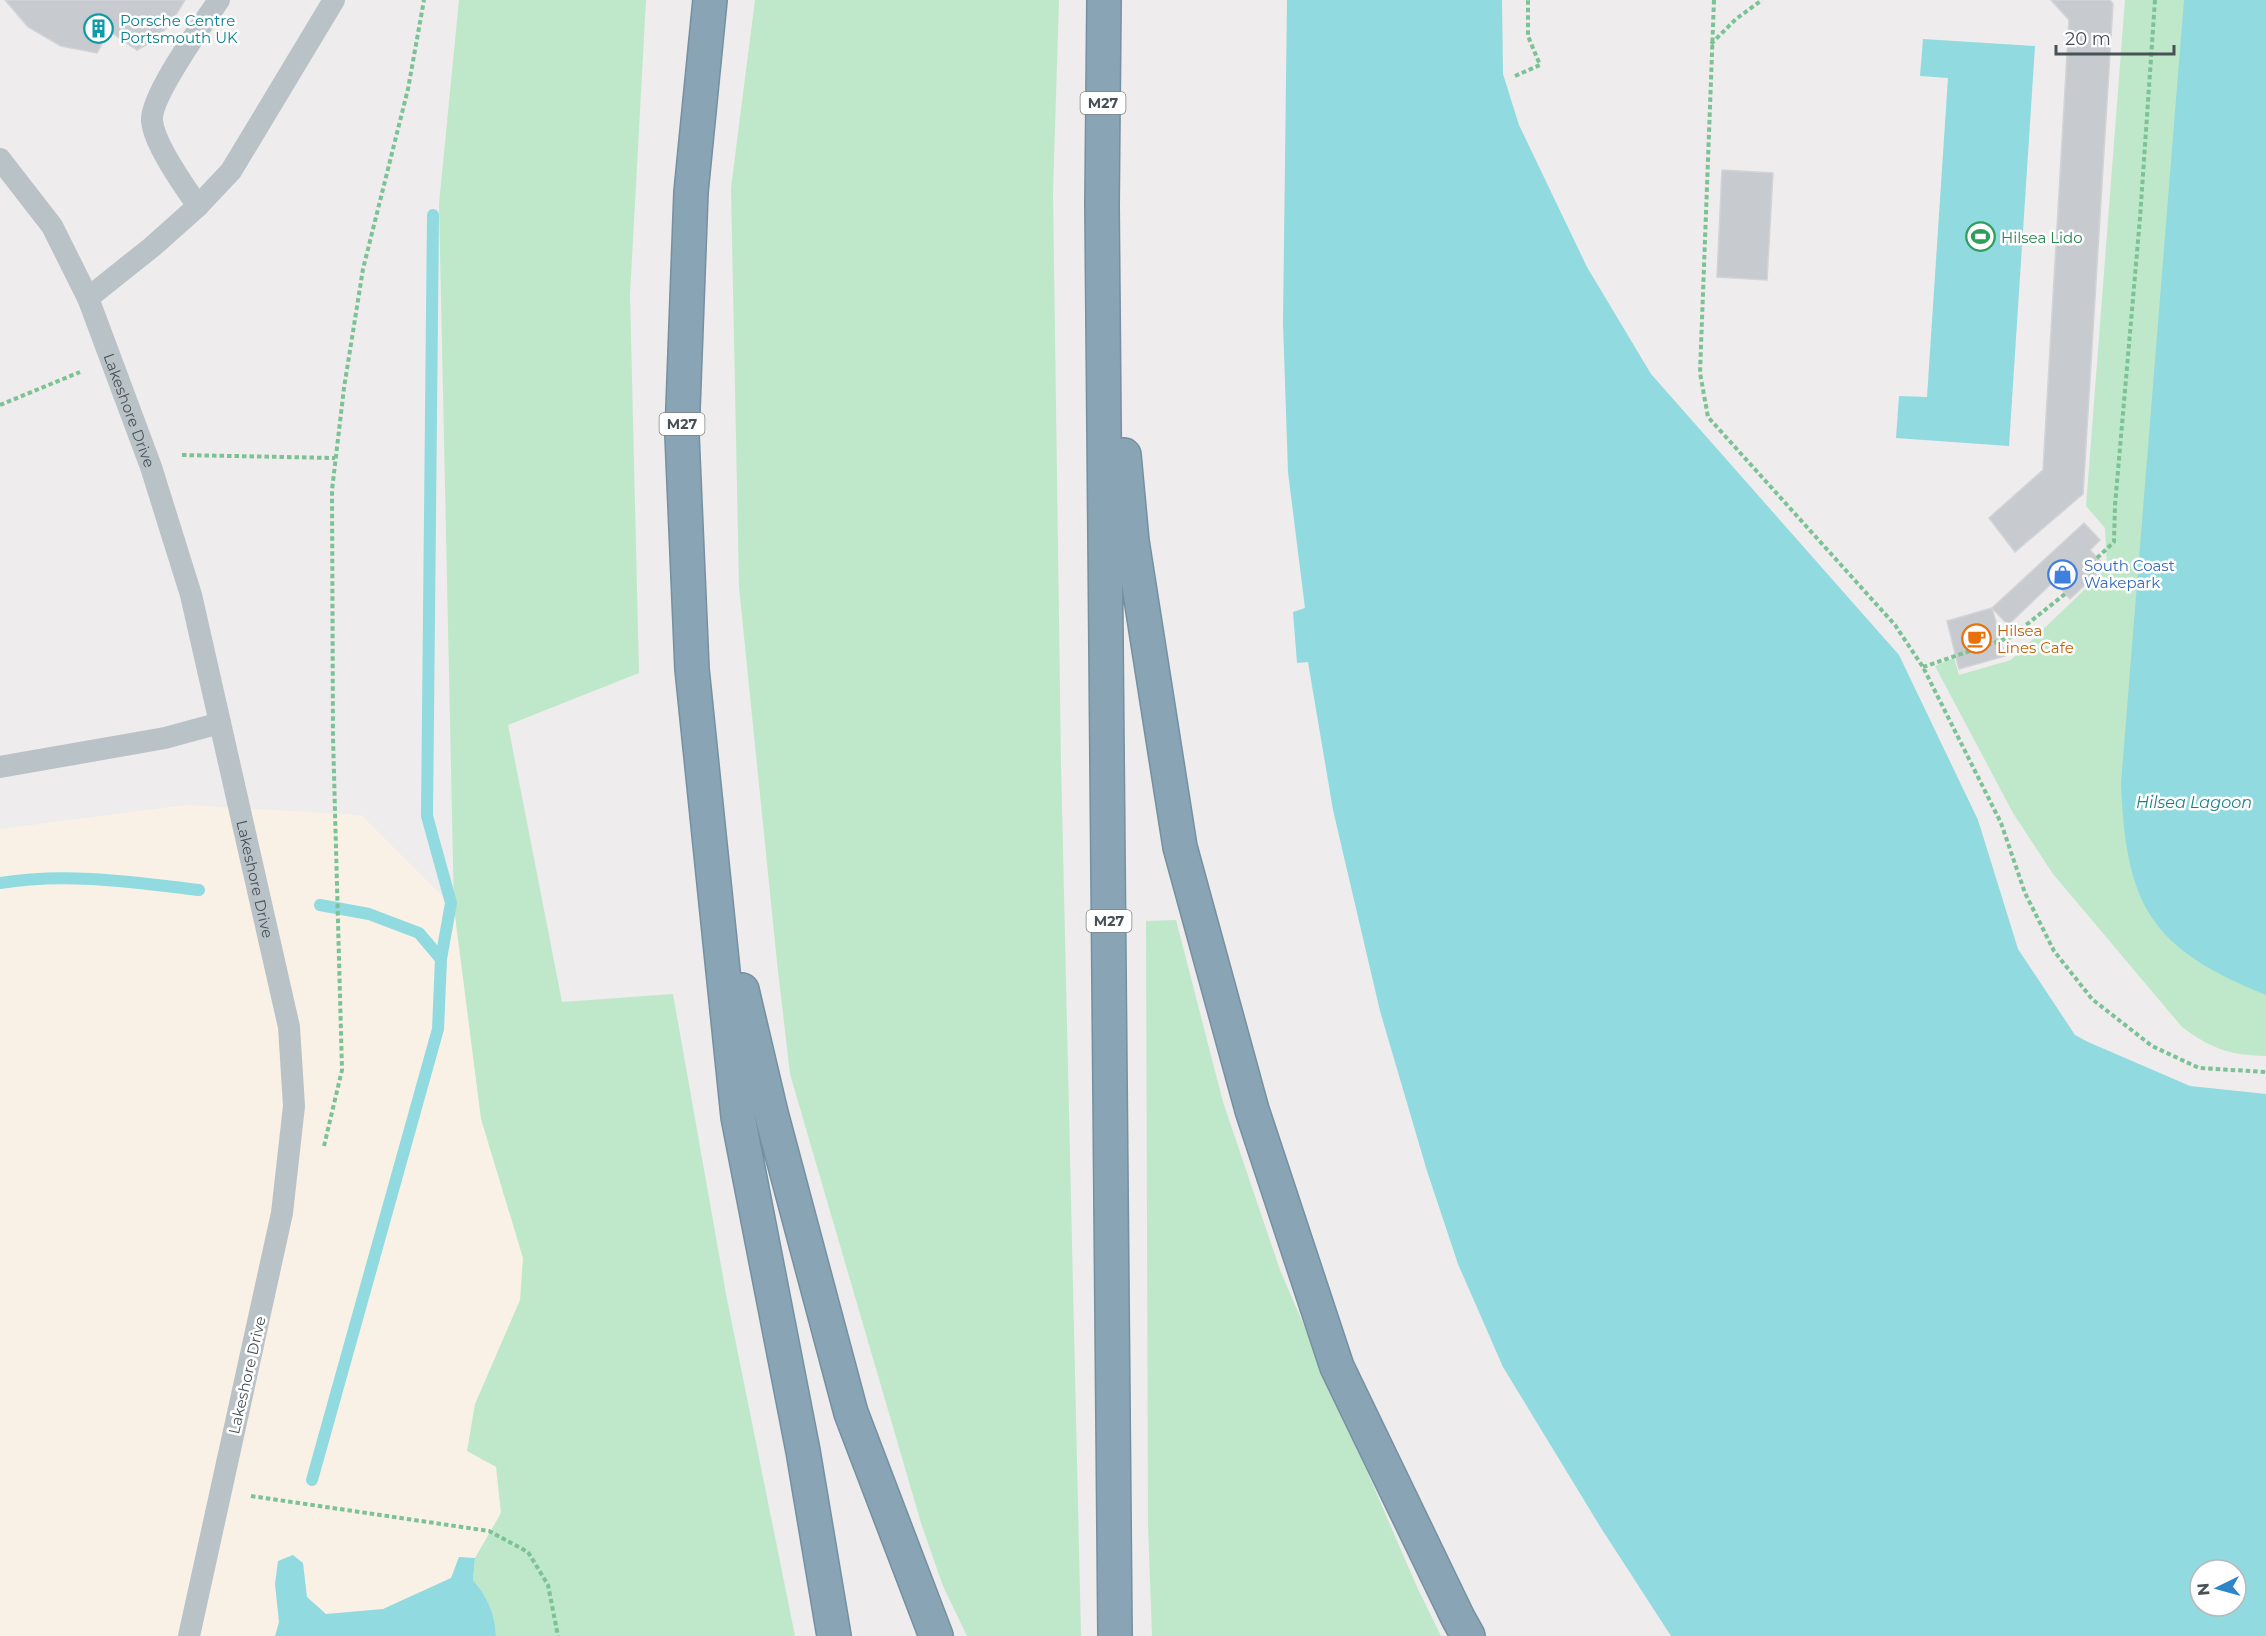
<svg xmlns="http://www.w3.org/2000/svg" width="2266" height="1636" font-family="Montserrat,sans-serif">
	<style>
		.commercial { fill: #f9f1e6 }
		.green { fill: #bee8c9 }
		.water { fill: #90dae0; fill-rule: evenodd }
		.lines { fill: none; stroke-linecap: round; stroke-linejoin: round }
		.stream { stroke: #90dae0; stroke-width: 12 }
		.building { fill: #c7cace; stroke: #d1d3d7; stroke-width: 1.5 }
		.motorway-casing { stroke: #7490a1; stroke-width: 36 }
		.path { stroke: #7bc295; stroke-width: 4; stroke-dasharray: 4.5 3; stroke-linecap: butt }
		.service { stroke: #b9c2c7; stroke-width: 22 }
		.motorway { stroke: #89a4b5; stroke-width: 33 }
		.labels { text-anchor: middle; dominant-baseline: central; stroke-width: 5; stroke-linejoin: round; paint-order: stroke }
		.shield { fill: #fff; stroke: #7e8589; stroke-width: 1.5 }
		.shield-label { font-size: 14px; font-weight: bold; fill: #475157 }
		.culture-label { font-size: 15px; fill: #0d838f; stroke: #fff; text-anchor: start }
		.leisure-label { font-size: 15px; fill: #27864d; stroke: #fff; text-anchor: start }
		.street-label { font-size: 15px; fill: #475157; stroke: #fff }
		.shop-label { font-size: 15px; fill: #366cbe; stroke: #fff; text-anchor: start }
		.food-label { font-size: 15px; fill: #c56008; stroke: #fff; text-anchor: start }
		.water-label { font-size: 16px; font-style: italic; fill: #1c7e87; stroke: #fff }
	</style>
	<rect width="100%" height="100%" fill="#eeecec"/>
	<!-- commercial -->
	<path class="commercial" d="M185 805 361 815 454 908 580 1255 660 1636H0V829Z"/>
	<!-- green -->
	<path class="green" d="M459 0H646L630 295 639 673 508 725 562 1002 673 994 726 1294 795 1636H496C495 1613 488 1598 473 1580L475 1558 501 1513 496 1467 467 1451 475 1404 520 1300 523 1258 481 1119 454 908 439 204Z
		M755 0H1059L1053 192 1061 763 1081 1636H967L943 1586 921 1523 790 1074 777 962 739 587 731 188Z
		M2125 0H2196L2266 926V1056C2229 1055 2212 1049 2182 1027L2053 874 2013 813 1935 666 1954 658 1959 675 2011 660 2107 568 2105 528 2086 506Z
		M1176 920 1223 1102 1280 1270 1417 1587 1441 1636H1152L1148 1525 1146 921Z"/>
	<!-- water -->
	<path class="water" d="M1287 0H1502L1503 74 1519 125 1587 267 1651 374 1899 655 1978 820 2018 949 2075 1035 2088 1042 2190 1086 2266 1094V1636H1671L1601 1528 1503 1367 1458 1264 1427 1171 1380 1011 1333 810 1308 662 1297 663 1293 612 1305 608 1288 472 1283 323ZM2200 1570H2236V1606H2200Z
		M2184 0H2266V995C2150 948 2126 906 2121 783Z
		M1923 39 2035 46 2009 446 1896 438 1899 396 1927 397 1948 78 1920 76Z
		M293 1555 303 1563 307 1597 326 1614 383 1609 451 1578 459 1557 475 1558 473 1580C488 1598 495 1613 496 1636H275L279 1622 275 1584 278 1561Z"/>
	<g class="lines">
		<!-- stream -->
		<path class="stream" d="M433 215 427 816 451 903 441 959
			M0 883C66 872 133 882 199 890
			M312 1480 438 1029 441 959 419 933 369 914 320 905"/>
	</g>
	<!-- building -->
	<path class="building" d="M5 0H185L169 26 148 44 137 50 109 31 97 53 61 46 28 27Z
		M2051 0H2110L2113 4 2083 494 2015 552 1989 518 2043 470 2069 20Z
		M1722 170 1773 173 1767 280 1717 277Z
		M2084 523 2100 540 2090 550 2105 566 2070 599 2054 581 2008 625 1992 608Z
		M1992 608 2005 656 1959 669 1947 621Z"/>
	<g class="lines">
		<defs>
			<path id="motorway" d="M710 0 691 192 682 435 692 669 738 1117 803 1451 834 1636
				M1104 0 1102 205 1115 1636
				M1124 455 1132 541 1180 847 1252 1110 1337 1367 1458 1618 1468 1636
				M742 990 771 1113 851 1413 936 1636"/>
		</defs>
		<!-- motorway casing -->
		<use href="#motorway" class="motorway-casing"/>
		<!-- path -->
		<path class="path" d="M1714 0 1700 373 1708 417 1895 625 1923 667 2001 823 2025 893 2054 951 2092 999 2152 1046 2199 1068 2266 1072
			M1711 44 1736 19 1762 0
			M1515 76 1540 65 1528 36V0
			M0 405 80 372
			M182 455 335 458
			M2097 558 2114 542 2115 505 2140 218 2155 0
			M1923 667 2011 637 2065 594
			M324 1146 342 1070 333 737 332 490 344 388 363 269 408 89 424 0
			M251 1496 489 1531 528 1552 548 1585 558 1636"/>
		<!-- service -->
		<g class="service">
			<path id="s1" d="M0 159 52 226 88 298 151 467 191 595 289 1027 294 1106 282 1213 189 1636"/>
			<path d="M198 206C184 186 154 144 152 121 150 96 203 24 219 0"/>
			<path d="M88 298 152 247 198 206 231 171 334 0"/>
			<path d="M0 767 165 738 220 723"/>
		</g>
		<!-- motorway -->
		<use href="#motorway" class="motorway"/>
	</g>
	<!-- icons -->
	<defs>
		<symbol id="building-ring" viewBox="-11 -11 22 22"><circle r="9.5" fill="#fff" stroke="#0f9aa8" stroke-width="1.5"/><path d="M-4-6H4V6H1V3H-1V6H-4ZM-2.5-4.3h1.7v1.8h-1.7ZM.8-4.3h1.7v1.8H.8ZM-2.5-1h1.7V.8h-1.7ZM.8-1h1.7V.8H.8Z" fill="#0f9aa8"/></symbol>
		<symbol id="stadium-ring" viewBox="-11 -11 22 22"><circle r="9.5" fill="#fff" stroke="#2e9e5b" stroke-width="1.5"/><path d="M0-5a6.5 5 0 1 0 0 10a6.5 5 0 1 0 0-10ZM-3.5-1.8h7v3.6h-7Z" fill="#2e9e5b"/></symbol>
		<symbol id="shop-ring" viewBox="-11 -11 22 22"><circle r="9.5" fill="#fff" stroke="#3f7fe0" stroke-width="1.5"/><path d="M-5-2.5h2.3a2.7 3.5 0 0 1 5.4 0H5L5.5 6h-11ZM-1.5-2.5h3a1.5 2.3 0 0 0-3 0Z" fill="#3f7fe0"/></symbol>
		<symbol id="cafe-ring" viewBox="-11 -11 22 22"><circle r="9.5" fill="#fff" stroke="#e8710a" stroke-width="1.5"/><path d="M-5.5-4.5H6V0H3Q3 3.5 0 3.5H-2.5Q-5.5 3.5-5.5 0ZM3-3.2v2h1.7v-2ZM-6 4.5H4V6H-6Z" fill="#e8710a"/></symbol>
	</defs>
	<g fill-rule="evenodd">
		<use href="#building-ring" x="82" y="12" width="33" height="33"/>
		<use href="#stadium-ring" x="1964" y="220" width="33" height="33"/>
		<use href="#shop-ring" x="2046" y="558" width="33" height="33"/>
		<use href="#cafe-ring" x="1960" y="622" width="33" height="33"/>
	</g>
	<g class="labels">
		<!-- shield labels -->
		<g class="shield">
			<rect x="1080.5" y="92" width="45" height="22" rx="4.5"/>
			<rect x="659.5" y="413" width="45" height="22" rx="4.5"/>
			<rect x="1086.5" y="910" width="45" height="22" rx="4.5"/>
		</g>
		<g class="shield-label">
			<text x="1103" y="103">M27</text>
			<text x="682" y="424">M27</text>
			<text x="1109" y="921">M27</text>
		</g>
		<!-- culture labels -->
		<g class="culture-label">
			<text x="120" y="20">Porsche Centre<tspan x="120" dy="17">Portsmouth UK</tspan></text>
		</g>
		<!-- leisure labels -->
		<g class="leisure-label">
			<text x="2001" y="237">Hilsea Lido</text>
		</g>
		<!-- street labels -->
		<g class="street-label">
			<text stroke="none"><textPath href="#s1" startOffset="285">Lakeshore Drive</textPath></text>
			<text stroke="none"><textPath href="#s1" startOffset="771">Lakeshore Drive</textPath></text>
			<text transform="translate(247 1375) rotate(-77)">Lakeshore Drive</text>
		</g>
		<!-- shop labels -->
		<g class="shop-label">
			<text x="2084" y="565">South Coast<tspan x="2084" dy="17">Wakepark</tspan></text>
		</g>
		<!-- food labels -->
		<g class="food-label">
			<text x="1997" y="630">Hilsea<tspan x="1997" dy="17">Lines Cafe</tspan></text>
		</g>
		<!-- water labels -->
		<g class="water-label">
			<text x="2194" y="802">Hilsea Lagoon</text>
		</g>
	</g>
	<!-- north arrow -->
	<g transform="translate(2218 1588) rotate(265)"><circle r="28" fill="#ffffff" stroke="#b5b9bc" stroke-width="1.5"/>
	<path d="M0-4.5L10 22L0 15L-10 22Z" fill="#2e85c7"/>
	<text y="-9" font-size="16" font-weight="bold" text-anchor="middle" fill="#475157">N</text>
	</g>
	<!-- scale -->
	<path d="M2056 45v9h118v-9" fill="none" stroke="#475157" stroke-width="3"/>
	<text x="2065" y="45" font-size="18" fill="#475157" stroke="#ffffff" stroke-width="4.5" paint-order="stroke">20 m</text>
</svg>
